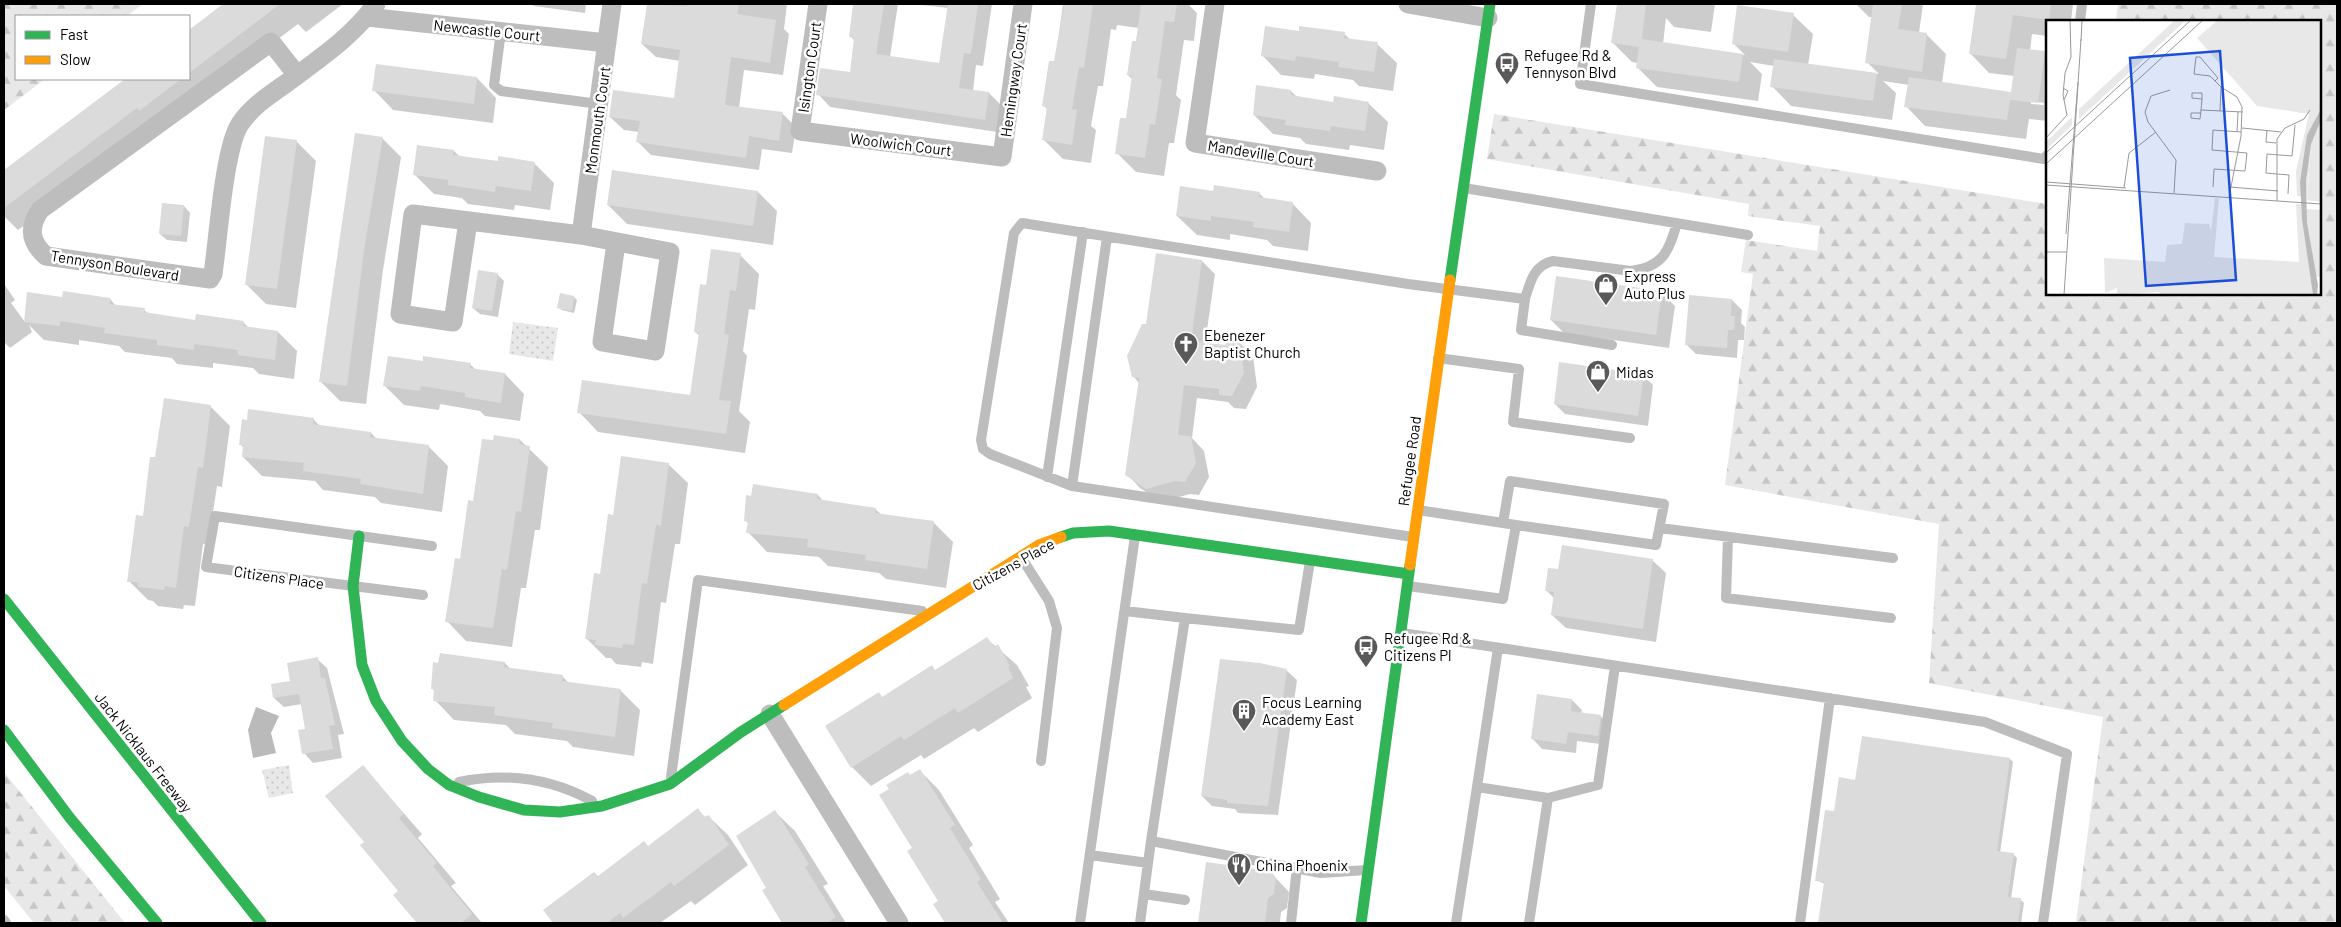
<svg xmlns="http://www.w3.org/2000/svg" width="2341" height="927" font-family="Barlow,sans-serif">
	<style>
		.grass { fill: url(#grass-dots) }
		.forest { fill: url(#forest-firs) }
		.water { fill: #bababa }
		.shadow { fill: #0003; fill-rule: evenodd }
		.building { fill: #dbdbdb }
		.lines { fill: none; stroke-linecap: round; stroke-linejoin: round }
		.lane { stroke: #bdbdbd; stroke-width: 10 }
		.street { stroke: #bdbdbd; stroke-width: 19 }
		.fast { stroke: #30b455; stroke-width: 11 }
		.slow { stroke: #ff9f0a; stroke-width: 11 }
		.labels { text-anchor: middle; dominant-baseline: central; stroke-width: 5; stroke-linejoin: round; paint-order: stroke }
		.street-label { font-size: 15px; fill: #000; stroke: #fff }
		.poi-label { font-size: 15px; fill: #000; stroke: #fff; text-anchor: start }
		.inset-road { fill: none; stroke: #999; stroke-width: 1 }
		.view { fill: #1d4ed8; fill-opacity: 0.15; stroke: #1d4ed8; stroke-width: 2.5 }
		.inset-edge { fill: none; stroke: #000; stroke-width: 2.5 }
	</style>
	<defs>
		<pattern id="grass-dots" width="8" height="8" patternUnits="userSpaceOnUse" patternTransform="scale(1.25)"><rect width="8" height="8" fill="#e8e8e8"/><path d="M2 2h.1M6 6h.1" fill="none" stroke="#c5c5c5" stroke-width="1.8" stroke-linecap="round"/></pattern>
		<pattern id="forest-firs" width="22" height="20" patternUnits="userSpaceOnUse" patternTransform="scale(1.25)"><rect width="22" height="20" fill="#e8e8e8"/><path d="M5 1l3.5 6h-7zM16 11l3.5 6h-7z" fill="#c5c5c5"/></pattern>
	</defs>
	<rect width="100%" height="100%" fill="#fff"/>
	<!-- grass -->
	<path class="grass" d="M513 322 558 328 553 361 509 354Z
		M289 765 293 793 269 798 262 770Z"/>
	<!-- forest -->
	<path class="forest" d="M4 4H143L127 16H16V79H45L4 110Z
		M2118 4H2337V923H2076L2103 717 1929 683 1939 524 1725 485 1753 274 1741 272 1746 240 1817 251 1820 226 1748 216 1749 204 1487 159 1494 114 2047 204V294H2320V21H2116Z
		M4 772 125 923H34L4 886Z"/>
	<!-- water -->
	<path class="water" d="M256 707 279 716 271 733 276 753 253 758 248 730Z"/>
	<!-- shadow -->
	<path class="shadow" d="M225 4H245L248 7 252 4H343L306 32 298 24 159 129 157 127 18 230 4 216V171L126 79H189V31Z
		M532 4H586L585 13 534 6Z
		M648 4H787L784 29 789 34 783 75 744 70 739 108 783 114 796 127 792 153 762 149 759 170 651 155 638 142 639 132 624 130 610 117 675 99 680 61 656 57 642 44Z
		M855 4H898L890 57 940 64 948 8 914 4H992L983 66 976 65 973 91 989 93 1001 105 997 132 830 107 818 94 851 74 855 41 850 36Z
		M1063 4H1188L1197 13 1194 41 1184 40 1176 95 1181 100 1174 143H1169L1164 176 1136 172 1117 153 1127 120 1133 80 1128 75 1139 28 1117 25 1116 30 1111 29 1103 86H1098L1091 126 1096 130 1091 163 1063 159 1044 140 1048 110 1044 106 1055 63Z
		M1618 4H1715L1711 32 1674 27 1666 18 1663 44 1745 55 1733 43 1793 15 1813 34 1808 65 1879 74 1867 62 1873 17H1869L1856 4H1923L1919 33 1926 34 1946 54 1942 83 2012 93 2014 76 1989 73 1970 53 1977 4H2073L2071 21H2047V36L2032 34 2030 51 2044 53 2047 56V121L2029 119 2026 139 1925 126 1906 106 1909 85 1883 81 1896 93 1892 120 1791 106 1772 86 1774 66 1750 62 1762 74 1758 101 1657 87 1637 67 1638 63 1632 62 1613 43ZM2031 101 2044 103V105L2031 104Z
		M1300 33 1344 34 1351 40 1377 44 1397 63 1393 91 1359 86 1353 80 1315 74 1314 79 1281 75 1262 55Z
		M477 78 496 98 493 123 393 110 374 90Z
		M1291 91 1297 97 1334 103H1368L1388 122 1384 150 1350 145 1349 150 1306 144 1300 138 1273 134 1254 115Z
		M266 137 297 142 316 161 296 308 266 304 246 284Z
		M382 138 401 157 383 270 366 404 340 401 320 381Z
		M454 151 460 157 499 163H534L554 183 550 210 515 205 514 210 468 204 462 198 434 194 415 175Z
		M613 171 758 192 777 211 773 245 627 224 608 205Z
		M1214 192 1259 193 1265 199 1292 203 1311 223 1308 251 1273 246 1267 240 1230 234V240L1197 235 1177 216Z
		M184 206 190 213 187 242 167 240 160 234Z
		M740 255 759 274 755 310 749 309 743 351 747 356 739 411 750 422 745 453 598 432 579 412 691 397 700 336 695 332 707 287Z
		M1202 261 1215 274 1205 344 1226 346 1239 342 1253 356 1257 387 1246 409 1234 408 1228 402 1197 398 1192 438 1204 451 1209 477 1199 495 1190 494 1161 502 1140 488 1127 474 1139 383 1133 376 1148 326Z
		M497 274 504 281 498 317 480 314 473 308Z
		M4 284 15 300 11 303 25 322 63 298 110 299 116 306 144 310 149 314 196 321 243 322 249 328 278 332 297 351 294 379 259 374 253 368 213 363V368L177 364 172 358 125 352 119 346 79 340V345L44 340 29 325 32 332 10 348 4 342Z
		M1661 292 1675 306 1669 348 1564 333 1551 320Z
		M574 297 577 300 574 313 562 310 559 307Z
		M1732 300 1742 310 1741 323 1745 327 1744 340H1738L1737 358 1696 354 1686 344Z
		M424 363 470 364 476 370 505 374 524 394 520 421 485 416 480 411 440 404 439 410 404 405 385 386Z
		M1643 375 1653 385 1648 426 1565 414 1555 404Z
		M210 406 230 426 222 487 217 486 208 545 203 544 195 606 184 605 183 609 158 606 153 601 148 600 129 581 156 459Z
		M313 419 320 426 371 433 377 439 429 447 448 466 442 512 381 503 375 497 323 490 315 481 262 476 243 457 244 448 240 444Z
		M520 440 548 467 540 530H535L526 588H521L512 647 466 641 447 621 474 502 494 441Z
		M668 464 688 483 680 544H675L666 603 661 602 653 664 642 662 641 667 616 664 611 658H606L587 639 614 516Z
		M818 495 824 502 875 509 882 515 933 522 953 542 946 588 886 579 879 573 828 566 819 557 767 552 748 532 749 524 745 520Z
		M1652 560 1666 573 1656 642 1566 628 1552 615 1555 599 1546 590 1559 571Z
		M987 639 1017 665 1029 686 1026 687 1032 698 978 732 974 728 924 759 921 755 871 786 852 767 936 671Z
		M317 659 327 668 344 734 338 735 342 758 313 763 304 753 306 730 302 704 284 707 274 698Z
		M505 663 511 670 562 676 569 683 620 690 640 710 634 756 573 747 567 741 515 734 506 725 454 720 435 700V692L432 688Z
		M1286 670 1297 680 1278 815 1238 813 1235 809 1212 806 1202 796Z
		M1572 700 1582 710 1581 713 1600 716 1611 726 1608 745 1577 741 1576 753 1542 749 1532 738Z
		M2010 759 2013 762 2000 853 2014 855 2017 858 2011 898 2021 900 2024 903 2021 923H1819L1825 884 1816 880 1835 812 1856 781Z
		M363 767 422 834 418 838 456 883 451 886 482 923H419L395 895 400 891 365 842Z
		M920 771 939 790 973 845 969 848 1000 899 995 902 1009 923H947L935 905 940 901 914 848 910 776Z
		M698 810 706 818 708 816 728 835 748 865 695 905 691 901 660 923H555L545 910 648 847Z
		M775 812 795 831 828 884 823 886 846 923H784L764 890 767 888Z
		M1208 863 1270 872 1289 892 1287 908 1281 912 1280 923H1199Z"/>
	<!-- building -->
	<path class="building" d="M223 4H280L189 73V30Z
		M647 4 687 6V4H739L737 14 776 20 770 63 731 57 725 105 783 112 779 141 749 136 746 158 636 142 640 121 609 117 613 90 674 98 680 50 641 44Z
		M853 4H884L876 54 939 63 948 4H978L971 54 964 53 959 88 989 92 985 120 816 95 820 68 850 72 854 38 849 37Z
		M1064 4H1093L1084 68 1079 67 1072 109 1077 110 1072 145 1042 140 1047 107 1042 106 1049 61H1054Z
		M1141 4H1177L1174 22 1165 21 1157 78 1162 79 1155 125 1150 124 1145 158 1115 154 1120 118H1126L1132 76 1127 75 1132 41H1136Z
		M1617 4H1646L1642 39 1743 54 1739 82 1636 68 1639 47 1611 43Z
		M1873 4H1902L1898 29 1927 33 1922 72 1865 63Z
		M1976 4H2051L2049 20 2013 15 2006 59 1969 54Z
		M1737 5 1794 13 1788 52 1732 44Z
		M1265 26 1299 31V26L1345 32 1344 38 1378 42 1374 72 1338 67 1339 62 1296 56 1295 61 1261 56Z
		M2017 48 2045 51 2038 103 2010 100 2007 120 1904 107 1909 77 2011 92Z
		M1774 59 1877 73 1873 101 1770 87Z
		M376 64 477 77 474 104 372 91Z
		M125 79H181L139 111 137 108 4 208V170Z
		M1256 85 1291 90V95L1333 102 1334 96 1369 102 1365 131 1331 126 1330 131 1285 125 1286 120 1253 115Z
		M355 133 383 137 364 250 347 386 319 382Z
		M265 136 297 140 277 289 245 285Z
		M417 145 454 150 453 155 498 161V156L535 162 531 191 496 186 495 192 448 185V180L413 175Z
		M612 170 758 191 753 226 607 205Z
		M1214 185 1260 192 1259 197 1293 202 1289 232 1253 227 1254 222 1211 216V221L1176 216 1180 186 1213 191Z
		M162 203 184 205 181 236 159 234Z
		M711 249 741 253 736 291 730 290 724 334 729 335 719 400 731 401 726 434 577 413 582 380 690 395 699 333 694 332 700 284 706 285Z
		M1156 253 1202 260 1191 341 1225 345 1228 339 1240 341 1244 373 1232 396 1219 395V389L1184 385 1178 435 1191 436 1196 463 1185 482 1175 481 1146 489 1125 475 1139 378 1132 377 1127 356 1142 324H1146Z
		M478 270 498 273 492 311 472 308Z
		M1556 276 1662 291 1656 335 1550 320Z
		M63 291 110 298V304L145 308 144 312 195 320 196 314 244 321 243 326 278 331 275 360 238 355V350L194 344V350L157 345V340L104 333 105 328 60 321V326L24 322 27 292 62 297Z
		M560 293 574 296 572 311 557 308Z
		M1689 295 1732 299 1731 316H1735L1734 330H1728L1727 348 1685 345Z
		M388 356 423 361V356L471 363 470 368 505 373 501 403 465 397V393L421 386 420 391 383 386Z
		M1559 362 1644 374 1638 416 1554 404Z
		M164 398 211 405 203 468 198 467 189 527 184 526 176 588 165 586 164 590 138 587V582H127L136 515 143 516 150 457H155Z
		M248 409 314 418 313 424 371 432 370 437 429 445 423 494 360 484 361 479 303 471 304 463 242 457 243 445H239L242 419 247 420Z
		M494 435 520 439 519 444 530 446 521 512 516 511 507 570 502 569 493 628 445 622 455 558 460 559 468 500 473 501 482 439 493 440Z
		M621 456 669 463 661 526 656 525 647 584 642 583 634 645 623 644 622 648 595 645 596 640 585 639 594 573 600 574 608 514 613 515Z
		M753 484 818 494 817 499 876 508 875 513 934 521 927 569 865 560 866 555 807 547 808 539 746 533 748 521H744L746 495 751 496Z
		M1562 545 1653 559 1643 629 1551 615 1554 592 1545 591 1548 568 1558 569Z
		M987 637 994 647 998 644 1010 666 1008 667 1013 678 958 713 955 708 904 740 901 736 851 768 825 726 879 692 882 697 932 665 935 670Z
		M440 653 505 662 504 667 563 675 562 681 621 689 615 737 552 728 553 723 494 715 495 707 433 701 434 689H431L433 662 438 663Z
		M318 657 321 678H325L335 725 329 726 333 749 302 754 298 730 305 729 299 694 273 698 271 684 290 681 287 663Z
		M1220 659 1260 663 1287 669 1268 806 1227 803V800L1201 796Z
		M1537 694 1572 699 1571 711 1601 715 1598 736 1568 732 1566 744 1531 739Z
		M1862 736 2010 758 1997 851 2014 853 2008 897 2021 898 2018 923H1818L1824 882 1815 881 1825 810 1834 811 1839 777 1855 780Z
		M363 765 404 814 399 818 437 863 433 866 472 914 461 923H417L393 895 398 891 360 845 364 842 325 796Z
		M920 769 955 825 950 828 981 879 977 882 1003 923H945L933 904 938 901 907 851 912 848 879 795 889 789 886 785 908 772 910 775Z
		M698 808 704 817 709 815 729 845 674 886 671 882 623 918 620 913 607 923H553L543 910 594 872 598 876 644 841 648 846Z
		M775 810 809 864 805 867 836 917 827 923H782L762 890 766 888 736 836Z
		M1206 862 1271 871 1276 878 1274 894 1268 898 1265 923H1198Z"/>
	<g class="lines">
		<!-- lane -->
		<path class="lane" d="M1591 4 1580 84 2044 159 2047 155
			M2080 21 2082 4
			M501 31 494 85 501 91 599 104
			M1464 188 1748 235
			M1107 237 1072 486 1413 537
			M1525 299C1530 282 1534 265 1553 261L1631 271C1663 267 1669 251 1677 223
			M1438 358 1519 369 1513 422 1630 438
			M1047 477 1083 232
			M1072 486 990 454 983 449 981 440 1014 233 1022 223 1408 284 1525 299 1521 330 1612 345
			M1503 523 1510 481 1664 504 1656 545 1516 525
			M1660 528 1893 558
			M1728 537 1726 598 1891 618
			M1021 557 1049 601 1057 628 1041 761
			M1310 561 1299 630 1185 618 1151 841 1321 873 1367 870
			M1408 586 1503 599 1516 525 1418 510
			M423 595 206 567 215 516 432 546
			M1125 611 1185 618
			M1402 633 1985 722 2067 754 2043 923
			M1498 648 1477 787 1548 798 1529 923
			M671 777 698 580 922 611
			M459 782C507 772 550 778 592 801
			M1548 798 1598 785 1615 666
			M1090 855 1148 863 1140 923
			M1148 863 1151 841
			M1144 894 1185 900
			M4 920 6 923
			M1080 923 1135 536
			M1291 923 1297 867
			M1456 923 1477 787
			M1800 923 1830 698"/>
		<!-- street -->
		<path class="street" d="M818 4 800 131 1002 157 1023 4
			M1215 4 1195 143 1377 171
			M1408 4 1488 18
			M367 17 607 43
			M297 75 271 42 40 210C28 228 30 242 46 256L210 279 213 274C218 241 224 148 240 124 252 106 271 94 288 82 320 58 353 36 376 4
			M468 221 453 322 400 314 413 214 581 235 670 252 655 351 602 342 616 243
			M581 235 612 4
			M770 714 899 923"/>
		<!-- fast -->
		<path class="fast" d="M1450 280 1490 4
			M359 536 353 586 362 665 376 701 402 741 428 769 449 785 479 797 524 810 560 812 602 806 670 784 741 732 784 705
			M1061 537 1073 533 1109 531 1409 574
			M4 599 261 923
			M4 730 70 818 157 923
			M1361 923 1410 565"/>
		<!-- slow -->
		<path class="slow" d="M1410 565 1450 280
			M784 705 1039 545 1061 537"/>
	</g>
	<!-- icons -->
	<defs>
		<symbol id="bus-pin" viewBox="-11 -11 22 30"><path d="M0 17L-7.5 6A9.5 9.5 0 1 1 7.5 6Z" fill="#595959" stroke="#fff"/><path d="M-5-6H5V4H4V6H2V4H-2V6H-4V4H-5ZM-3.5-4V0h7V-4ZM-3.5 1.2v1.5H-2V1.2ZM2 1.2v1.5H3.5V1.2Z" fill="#fff"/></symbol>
		<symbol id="shop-pin" viewBox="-11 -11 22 30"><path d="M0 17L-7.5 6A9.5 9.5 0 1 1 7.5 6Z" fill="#595959" stroke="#fff"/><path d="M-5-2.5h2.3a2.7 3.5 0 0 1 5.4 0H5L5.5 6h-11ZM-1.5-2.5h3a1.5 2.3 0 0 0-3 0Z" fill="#fff"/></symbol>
		<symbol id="church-pin" viewBox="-11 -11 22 30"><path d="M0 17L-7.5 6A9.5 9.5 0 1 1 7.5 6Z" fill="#595959" stroke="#fff"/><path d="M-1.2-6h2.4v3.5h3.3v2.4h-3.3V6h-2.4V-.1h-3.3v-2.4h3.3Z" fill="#fff"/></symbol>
		<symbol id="building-pin" viewBox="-11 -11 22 30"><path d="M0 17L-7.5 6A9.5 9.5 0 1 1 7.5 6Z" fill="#595959" stroke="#fff"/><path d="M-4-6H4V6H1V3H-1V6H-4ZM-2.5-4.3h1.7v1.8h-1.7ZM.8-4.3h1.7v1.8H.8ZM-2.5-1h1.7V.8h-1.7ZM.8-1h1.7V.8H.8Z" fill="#fff"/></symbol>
		<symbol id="restaurant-pin" viewBox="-11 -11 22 30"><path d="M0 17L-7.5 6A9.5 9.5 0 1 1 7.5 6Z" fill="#595959" stroke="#fff"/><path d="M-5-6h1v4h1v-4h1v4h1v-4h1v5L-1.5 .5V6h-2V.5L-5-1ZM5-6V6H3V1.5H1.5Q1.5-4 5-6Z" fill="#fff"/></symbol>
	</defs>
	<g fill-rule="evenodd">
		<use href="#bus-pin" x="1493" y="50" width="28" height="38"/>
		<use href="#shop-pin" x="1592" y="271" width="28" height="38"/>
		<use href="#church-pin" x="1172" y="330" width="28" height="38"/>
		<use href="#shop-pin" x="1584" y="358" width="28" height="38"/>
		<use href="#bus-pin" x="1352" y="633" width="28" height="38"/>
		<use href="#building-pin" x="1230" y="697" width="28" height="38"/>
		<use href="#restaurant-pin" x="1225" y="851" width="28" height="38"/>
	</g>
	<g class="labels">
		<!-- street labels -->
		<g class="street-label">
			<text transform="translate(487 30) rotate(6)">Newcastle Court</text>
			<text transform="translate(809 67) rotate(-82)">Isington Court</text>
			<text transform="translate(1013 80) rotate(-82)">Hemingway Court</text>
			<text transform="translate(597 120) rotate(-82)">Monmouth Court</text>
			<text transform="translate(901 144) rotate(7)">Woolwich Court</text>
			<text transform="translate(1261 153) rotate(9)">Mandeville Court</text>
			<text transform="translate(115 265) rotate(9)">Tennyson Boulevard</text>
			<text transform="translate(1409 461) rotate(-82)">Refugee Road</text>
			<text transform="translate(1013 564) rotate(-29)">Citizens Place</text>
			<text transform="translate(279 577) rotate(8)">Citizens Place</text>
			<text transform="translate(144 752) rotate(52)">Jack Nicklaus Freeway</text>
		</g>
		<!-- poi labels -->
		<g class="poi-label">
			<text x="1524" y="55">Refugee Rd &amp;<tspan x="1524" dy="17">Tennyson Blvd</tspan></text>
			<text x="1624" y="276">Express<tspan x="1624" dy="17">Auto Plus</tspan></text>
			<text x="1204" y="335">Ebenezer<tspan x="1204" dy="17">Baptist Church</tspan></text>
			<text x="1616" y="372">Midas</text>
			<text x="1384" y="638">Refugee Rd &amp;<tspan x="1384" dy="17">Citizens Pl</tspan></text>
			<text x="1262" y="702">Focus Learning<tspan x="1262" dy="17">Academy East</tspan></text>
			<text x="1256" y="865">China Phoenix</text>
		</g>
	</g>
	<!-- overview -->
	<g transform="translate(2046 20)">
		<rect width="275" height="275" fill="#fff"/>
		<path d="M275 100V182L261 180 265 124ZM259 189 275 190V257L267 256Z" fill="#e8e8e8"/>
		<path d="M129 0H140L33 99V89ZM172 0H275V100L265 124 261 177 251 176 250 151 263 94 211 86 151 18ZM26 97V105L0 130V122ZM169 178H173L168 237 253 242 250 184H255L267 275H115L113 272 71 275V268L59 273 58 238 119 242 121 225 136 224 139 203 163 204 165 211Z" fill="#e8e8e8"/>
		<path d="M275 89V100L265 124 260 161 261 203 272 265 271 275H267L256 199 254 162 261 115Z" fill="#bababa"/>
		<path class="inset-road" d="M35 21 36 0M169 61 172 58 154 37H150L148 54 164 56 175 67 191 77 196 87 195 116 183 177M17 68 22 71 18 80M124 70 105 76 99 92 102 102 130 140 128 173M155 90 197 92M174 91 175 67M155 93H145V98L154 99 155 90 156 79V73H146V78L156 79M196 108 235 112M221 110 220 122 230 123M191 112 192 92M0 118 21 95 17 75 19 53 25 37 24 0M0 133 145 0M0 144 157 0M0 162 80 168M0 165 275 184M167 167 168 149 199 151 201 133 166 130 167 110 195 112M184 167 232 171M78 168 83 133 110 112M242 174 243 155 220 153 221 134 246 136 249 105M231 181V119L239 108 258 99 264 90M20 214 32 62M0 232H21M18 275 35 19"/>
		<path class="view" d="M174 31 190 260 100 266 84 38Z"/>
		<rect width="275" height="275" class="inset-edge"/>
	</g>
	<!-- border -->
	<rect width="2341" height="927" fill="none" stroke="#000000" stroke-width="10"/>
	<!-- legend -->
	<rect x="15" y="15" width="175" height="65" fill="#ffffff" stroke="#999999"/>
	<rect x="25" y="31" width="25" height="8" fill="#30b455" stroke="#999999"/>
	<text x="60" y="40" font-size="15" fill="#000000">Fast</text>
	<rect x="25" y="56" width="25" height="8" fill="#ff9f0a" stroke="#999999"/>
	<text x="60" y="65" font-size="15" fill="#000000">Slow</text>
</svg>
